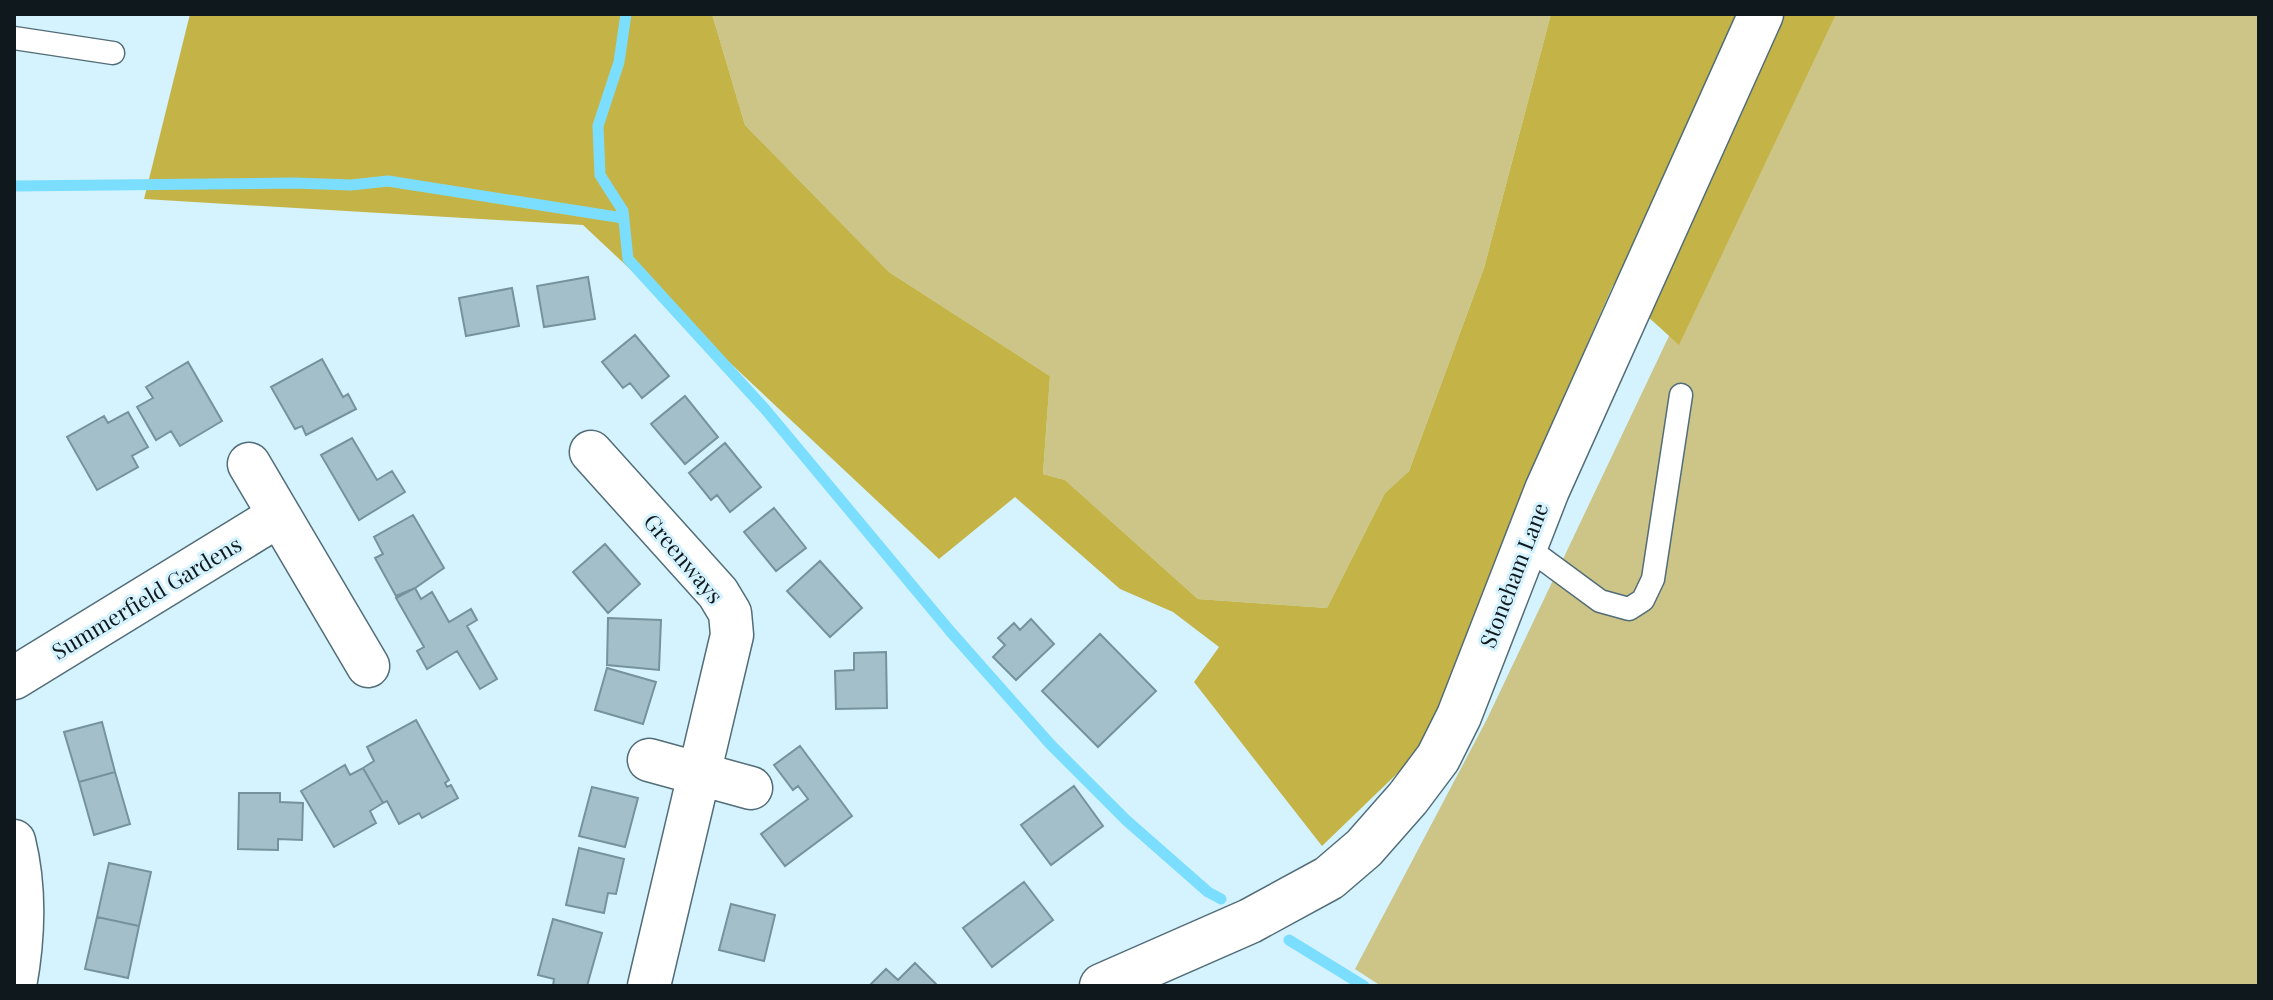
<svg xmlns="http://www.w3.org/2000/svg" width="2273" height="1000" font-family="'Playfair Display',serif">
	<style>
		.green { fill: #cdc488 }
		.forest { fill: #c4b448 }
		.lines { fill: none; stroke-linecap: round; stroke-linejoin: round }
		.stream { stroke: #7cdefe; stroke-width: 11 }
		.building { fill: #a3c0ca; stroke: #76929c; stroke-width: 2 }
		.service-casing { stroke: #526d77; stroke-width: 25 }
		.minor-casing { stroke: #526d77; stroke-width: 45 }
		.tertiary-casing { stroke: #526d77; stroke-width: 47 }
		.service { stroke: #fff; stroke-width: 22 }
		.minor { stroke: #fff; stroke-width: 42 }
		.tertiary { stroke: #fff; stroke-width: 44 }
		.labels { text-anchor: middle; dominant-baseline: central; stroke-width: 6; stroke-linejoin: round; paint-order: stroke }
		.street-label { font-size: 22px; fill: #0f191d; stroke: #d5f3fe }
	</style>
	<rect width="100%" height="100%" fill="#d5f3fe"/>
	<!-- green -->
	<path class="green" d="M712 14H1551L1484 268 1409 471 1385 493 1327 608 1198 599 1065 480 1043 474 1050 376 889 272 745 125Z
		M1822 14H2259V986H1381L1355 969 1487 719Z"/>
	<!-- forest -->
	<path class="forest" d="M190 14H712L745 125 889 272 1050 376 1043 474 1065 480 1198 599 1327 608 1385 493 1409 471 1484 268 1551 14H1836L1679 345 1613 285 1542 447 1434 738 1322 846 1194 682 1219 647 1173 612 1120 589 1015 497 939 559 583 225 144 199Z"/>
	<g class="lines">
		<!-- stream -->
		<path class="stream" d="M626 14 619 62 598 126 600 175 623 211 628 259 765 409 950 631 1051 745 1126 820 1208 892 1221 899
			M14 186 294 183 351 185 388 181 623 218
			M1289 940 1364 986"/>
	</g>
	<!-- building -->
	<path class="building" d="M588 277 595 319 544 327 537 286Z
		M512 288 519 326 466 336 459 298Z
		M635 335 669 376 642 398 630 383 623 388 602 362Z
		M322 359 343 397 348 394 356 409 306 435 302 426 295 429 271 387Z
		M188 362 222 421 180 446 171 431 156 440 137 407 153 398 146 387Z
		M685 396 718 437 685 464 651 424Z
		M128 412 148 447 132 456 138 467 97 490 67 437 104 416 108 423Z
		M352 438 377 480 392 471 405 492 359 520 321 455Z
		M725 443 761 487 730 512 717 495 711 500 689 473Z
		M774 508 806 548 776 571 744 532Z
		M413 515 444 568 415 588 396 596 375 558 383 554 374 537Z
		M605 544 640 584 608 613 573 572Z
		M820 561 862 608 830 637 787 591Z
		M415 588 421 599 432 592 449 622 471 609 477 620 467 626 497 679 480 689 457 651 427 669 417 651 424 647 396 598Z
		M608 618 661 620 659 670 607 665Z
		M1031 619 1054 644 1016 680 993 657 1005 645 998 638 1014 623 1020 630Z
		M1100 634 1156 691 1098 747 1042 691Z
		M886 652 887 708 836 709 835 671 854 670V653Z
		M607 668 656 682 643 724 595 710Z
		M416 720 449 780 445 783 447 787 451 785 458 798 422 818 419 813 399 824 387 801 383 803 363 768 374 761 367 747Z
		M102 722 115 772 79 782 64 732Z
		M800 746 852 816 785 866 761 834 808 799 798 786 793 790 774 765Z
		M345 765 350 775 363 768 383 803 370 811 376 823 334 847 301 791Z
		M115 772 130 824 94 835 79 782Z
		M1074 786 1103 826 1051 865 1021 825Z
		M592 787 638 798 625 847 579 836Z
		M239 793H280V802L303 803 302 840 278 839V850L238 849Z
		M579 848 624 859 616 894 608 893 604 913 566 905Z
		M109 863 151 872 139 926 97 917Z
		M1024 882 1053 920 992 967 963 928Z
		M731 904 775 915 764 961 719 950Z
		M97 917 139 926 128 978 85 969Z
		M553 919 602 933 587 986H553L554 979 538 975Z
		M915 963 938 986H869L886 969 898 980Z"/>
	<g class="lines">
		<defs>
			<path id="service" d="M14 38 113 53
				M1524 545 1600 601 1629 609 1643 600 1653 579 1681 395"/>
			<path id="minor" d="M591 452 718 593 730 613 732 635 649 986
				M249 464 368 666
				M14 678 278 516
				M649 760 751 788
				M14 841C26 889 24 937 15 986"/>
			<path id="tertiary" d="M1102 986 1250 921 1329 878 1364 848 1408 798 1438 758 1459 716 1547 490 1761 14"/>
		</defs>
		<!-- service casing -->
		<use href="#service" class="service-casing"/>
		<!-- minor casing -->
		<use href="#minor" class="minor-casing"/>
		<!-- tertiary casing -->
		<use href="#tertiary" class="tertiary-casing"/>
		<!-- service -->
		<use href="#service" class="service"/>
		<!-- minor -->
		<use href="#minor" class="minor"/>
		<!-- tertiary -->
		<use href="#tertiary" class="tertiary"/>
	</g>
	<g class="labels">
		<!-- street labels -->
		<g class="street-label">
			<text transform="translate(684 558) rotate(50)">Greenways</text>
			<text transform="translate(1513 575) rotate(-69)">Stoneham Lane</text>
			<text transform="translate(146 597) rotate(-31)">Summerfield Gardens</text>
		</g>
	</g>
	<!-- border -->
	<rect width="2273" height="1000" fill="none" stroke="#0f191d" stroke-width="32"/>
</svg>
